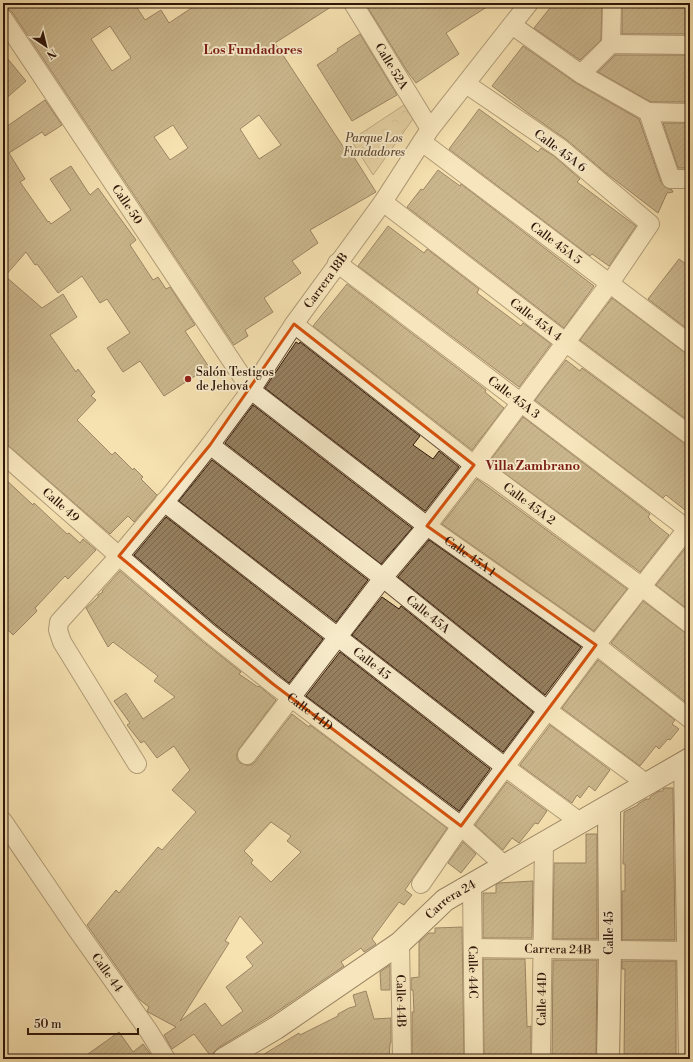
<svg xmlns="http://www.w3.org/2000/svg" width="693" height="1062" font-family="'Libre Bodoni',serif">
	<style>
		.forest { fill: url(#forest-crowns); stroke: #826a4e }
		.building { fill: url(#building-hatch); stroke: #301609; fill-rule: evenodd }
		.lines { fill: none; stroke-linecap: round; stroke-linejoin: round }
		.street-casing { stroke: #614933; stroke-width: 20 }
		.secondary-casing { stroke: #301609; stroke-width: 24 }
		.street { stroke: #f8eccc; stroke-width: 18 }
		.secondary { stroke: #f8eccc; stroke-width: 22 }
		.marked { fill: none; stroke: #d6520c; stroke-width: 3; stroke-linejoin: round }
		.poi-dot { fill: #8f2418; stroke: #f8eccc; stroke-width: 1.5 }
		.labels { text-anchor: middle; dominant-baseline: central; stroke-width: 3.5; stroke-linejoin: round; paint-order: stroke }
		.street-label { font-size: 12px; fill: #301609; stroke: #f8eccc }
		.park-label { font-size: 12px; font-style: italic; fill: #614833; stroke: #f8eccc }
		.poi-label { font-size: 12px; fill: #301609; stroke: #f8eccc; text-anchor: start }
		.neighbourhood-label { font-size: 13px; font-weight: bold; fill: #7a1f14; stroke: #f8eccc }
	</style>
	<defs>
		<pattern id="forest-crowns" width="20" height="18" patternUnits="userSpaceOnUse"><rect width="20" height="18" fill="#d4be94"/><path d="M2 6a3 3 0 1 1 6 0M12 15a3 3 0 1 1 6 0" fill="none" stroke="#b6a37e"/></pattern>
		<pattern id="building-hatch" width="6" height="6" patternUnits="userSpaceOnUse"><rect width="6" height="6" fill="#968060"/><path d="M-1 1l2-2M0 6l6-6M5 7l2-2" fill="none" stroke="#7b684d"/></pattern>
	</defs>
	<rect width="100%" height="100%" fill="#f5e1b0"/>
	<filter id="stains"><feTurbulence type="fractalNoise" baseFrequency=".005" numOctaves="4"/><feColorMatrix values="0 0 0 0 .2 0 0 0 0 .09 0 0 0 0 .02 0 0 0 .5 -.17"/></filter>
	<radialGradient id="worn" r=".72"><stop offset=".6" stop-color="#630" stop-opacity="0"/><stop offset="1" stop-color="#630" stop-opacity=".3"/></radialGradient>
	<!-- forest -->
	<path class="forest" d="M404 105 413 119 373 175 351 140Z"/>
	<!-- building -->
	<path class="building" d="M3 3H134L145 20 161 10 169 23 199 3H337L275 43 344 148 347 146 376 192 310 230 318 243 292 261 301 273 264 298 273 312 245 330 248 336 234 345 12 12 8 9 3 8ZM110 26 131 58 112 71 91 39ZM259 115 281 145 259 159 240 129ZM173 125 188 148 170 160 154 137Z
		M365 3H493L446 33 459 54 416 83 407 71Z
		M554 3H602L601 40 580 60 534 28Z
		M622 3H690V34H622Z
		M360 34 397 95 352 121 317 65 338 51 337 49Z
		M523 46 576 83 639 119 661 182 665 187 672 190 673 192 667 193 658 213 606 173 567 140 528 113 492 86Z
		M3 53 26 81 3 101Z
		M615 55H690V102H651L598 72Z
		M45 100 62 125 45 136 42 132 9 153 25 179 20 182 48 222 49 221 51 224 71 210 50 179 71 166 90 195 98 188 136 240 130 245 153 280 158 277 166 289 170 287 195 325 185 331 209 367 164 396 140 361 123 372 107 348 130 333 107 299 100 303 82 276 58 293 37 264 35 265 26 252 5 276 42 308 63 294 77 317 50 335 76 372 78 369 95 392 91 396 96 400 77 420 112 455 115 452 133 470 134 468 143 477 141 479 157 495 134 522 128 516 110 534 3 441V129Z
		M479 109 538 152 541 148 554 156 580 179 577 182 636 226 609 266 592 254 590 256 449 149Z
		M663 123H690V168H678Z
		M438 170 460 186 461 184 594 286 564 328 407 207 421 189 423 190Z
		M388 226 424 253 427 249 479 289 477 293 521 326 523 323 551 344 519 387 358 266Z
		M679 259 690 267V331L648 299Z
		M347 284 486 390 485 392 504 408 472 450 313 326Z
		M612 298 684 352 690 354V422L580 340Z
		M296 342 299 344 300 342 420 436 413 445 433 459 439 451 459 467 425 511 265 388Z
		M566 360 580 371 582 368 684 443 690 445V514L666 495 663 498 535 400Z
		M253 405 412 528 381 564 225 443Z
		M523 417 650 514 648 517 650 519V520L669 535 640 572 489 462Z
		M212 460 368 580 336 622 179 501Z
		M3 477 33 505 34 503 67 534 69 533 80 543 83 539 96 550 68 579 65 576 35 608 37 611 13 635 3 625Z
		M477 479 627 589 594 631 442 524Z
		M166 517 323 639 289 683 216 625 134 555Z
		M429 540 581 647 545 695 398 577Z
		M687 546 690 548V611L656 585Z
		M120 571 202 641 241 672 239 674 258 687 259 686 276 700 239 749 237 754V759L240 763 246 765H251L255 762 292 714 309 727 310 725 447 828 405 890 412 895 404 905 399 902 372 939 376 944 364 952 361 948 341 962 344 966 269 1017 218 1048 213 1053 212 1058 194 1034 172 1049 164 1035 176 1027 148 1012 147 1011 149 1007 140 1000 87 925 116 890 119 893 158 847 162 850 196 812 172 790 190 770 174 746 157 758 144 741 141 743 127 725 130 723 114 701 126 693 143 719 175 697 154 681 158 676 113 642 108 647 86 608 98 597V595L103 592 102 591ZM271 822 291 836 287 841 301 852 271 882 251 863 253 860 244 851ZM240 916 263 943 246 957 253 966 226 987 243 1011 222 1026 205 1003 180 1021 229 943 225 941Z
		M382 597 399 609 401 606 533 712 503 752 352 635Z
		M643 601 684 632 690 634V701L688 704 611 643Z
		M340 652 490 769 459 811 306 696Z
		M598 660 675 720 672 724 679 729 670 740 668 739 659 749 656 746 640 766 562 708Z
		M550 725 610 770 595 791 589 786 580 798 577 795 572 803 520 765Z
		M507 782 547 811 538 824 535 823 519 843 512 838 503 850 475 825Z
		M665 788H673L675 940H622V891H625V864H623L624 812 638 805V804L646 799H650V797L659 791H663V789Z
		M586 834H597V939H553L554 863H586Z
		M463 842 476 854 461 873 448 863Z
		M533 881 532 938H483V893H496V885L499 883Z
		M462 927 464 1059H412V1012H414L413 990H411V978L419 977V942L429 933H435V928Z
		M483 959H525L527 1024V1027L531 1026V1059H484Z
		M553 960H597L596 1059H552Z
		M622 961H676V1059H624L625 969H622Z
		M390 965V990H381L380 972Z
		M366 991 374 1019 391 1018V1043H390L389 1059H256L299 1033 300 1035 338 1016V1014L349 1008 356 1006 353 995Z
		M119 1032 133 1052 143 1044 154 1059H81Z"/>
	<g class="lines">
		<defs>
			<g id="street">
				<path id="s1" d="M353 3 430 129"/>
				<path id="s2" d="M3 18 251 390 427 526 596 645 690 719"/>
				<path d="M512 25 581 74 648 112 671 179H690"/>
				<path d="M611 44 612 3"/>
				<path d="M581 74 611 44 690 45"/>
				<path d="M648 112 690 113"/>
				<path id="s3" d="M422 142 690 344"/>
				<path id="s4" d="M383 202 565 342 690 435"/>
				<path id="s5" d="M337 263 690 531"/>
				<path id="s6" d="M294 324 474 465 492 476 642 587 690 624"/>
				<path id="s7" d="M210 445 383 578 547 710 647 784"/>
				<path id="s8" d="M3 454 119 556 209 633 273 684 461 826 504 865"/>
				<path id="s9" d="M164 502 505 767 580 822"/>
				<path d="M247 755 383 578 427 526 474 465 610 283 650 224 560 148 466 84"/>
				<path d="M683 762 688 1059"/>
				<path id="s10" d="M137 764 62 642 58 630 59 622 119 556 173 492 210 445 251 390 294 324 383 202 430 129 529 3"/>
				<path id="s11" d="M3 821 75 927 148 1030 166 1059"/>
				<path d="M421 884 461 826 596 645 690 525"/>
				<path id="s12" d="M472 885 474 1059"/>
				<path id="s13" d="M400 943 402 1059"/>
				<path id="s14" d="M473 948 690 951"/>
				<path id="s15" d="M541 1059 544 842"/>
			</g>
			<g id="secondary">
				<path id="s16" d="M224 1059 276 1028 400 943 445 900 690 759"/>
				<path d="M608 1059 610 951 609 806"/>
			</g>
		</defs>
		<!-- street casing -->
		<use href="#street" class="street-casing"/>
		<!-- secondary casing -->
		<use href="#secondary" class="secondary-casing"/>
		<!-- street -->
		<use href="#street" class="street"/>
		<!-- secondary -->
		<use href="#secondary" class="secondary"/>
	</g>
	<!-- marked area -->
	<path d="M0 0H693V1062H0ZM294 324 474 465 427 526 596 645 461 826 273 684 119 556 210 445Z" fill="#f5e1b0" fill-opacity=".55" fill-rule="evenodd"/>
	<path class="marked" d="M294 324 474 465 427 526 596 645 461 826 273 684 119 556 210 445Z"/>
	<!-- markers -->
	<circle class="poi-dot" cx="188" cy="379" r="4"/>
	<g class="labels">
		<!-- street labels -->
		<g class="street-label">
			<text stroke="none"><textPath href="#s1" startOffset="74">Calle 52A</textPath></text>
			<text transform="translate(560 151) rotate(37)">Calle 45A 6</text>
			<text stroke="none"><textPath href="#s2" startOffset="224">Calle 50</textPath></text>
			<text stroke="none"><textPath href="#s3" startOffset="168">Calle 45A 5</textPath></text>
			<text stroke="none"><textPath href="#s10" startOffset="598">Carrera 18B</textPath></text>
			<text stroke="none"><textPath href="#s4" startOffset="193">Calle 45A 4</textPath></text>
			<text stroke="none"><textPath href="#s5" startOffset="222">Calle 45A 3</textPath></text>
			<text stroke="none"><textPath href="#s6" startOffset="296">Calle 45A 2</textPath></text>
			<text stroke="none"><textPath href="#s8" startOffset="77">Calle 49</textPath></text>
			<text stroke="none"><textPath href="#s2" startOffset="722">Calle 45A 1</textPath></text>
			<text stroke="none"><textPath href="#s7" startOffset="276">Calle 45A</textPath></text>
			<text stroke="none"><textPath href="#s9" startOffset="263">Calle 45</textPath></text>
			<text stroke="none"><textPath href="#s8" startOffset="401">Calle 44D</textPath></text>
			<text stroke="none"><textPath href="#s16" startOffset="278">Carrera 24</textPath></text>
			<text transform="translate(609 933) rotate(-90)">Calle 45</text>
			<text stroke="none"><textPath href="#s14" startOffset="85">Carrera 24B</textPath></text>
			<text stroke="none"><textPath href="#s12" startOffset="87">Calle 44C</textPath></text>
			<text stroke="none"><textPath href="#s11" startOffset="184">Calle 44</textPath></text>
			<text stroke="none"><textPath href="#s15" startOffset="60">Calle 44D</textPath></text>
			<text stroke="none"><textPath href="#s13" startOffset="58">Calle 44B</textPath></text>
		</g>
		<!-- park labels -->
		<g class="park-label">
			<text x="374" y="138">Parque Los<tspan x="374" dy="14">Fundadores</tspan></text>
		</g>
		<!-- poi labels -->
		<g class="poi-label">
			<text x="196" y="372">Salón Testigos<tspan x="196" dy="14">de Jehová</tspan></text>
		</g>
		<!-- neighbourhood labels -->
		<g class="neighbourhood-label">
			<text x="253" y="50">Los Fundadores</text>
			<text x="533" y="466">Villa Zambrano</text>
		</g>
	</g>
	<!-- margin -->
	<rect width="693" height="1062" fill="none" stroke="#f5e1b0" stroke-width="16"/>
	<rect x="4" y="4" width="685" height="1054" fill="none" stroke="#301609" stroke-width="2"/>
	<rect x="8" y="8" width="677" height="1046" fill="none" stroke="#301609"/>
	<!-- north arrow -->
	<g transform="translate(46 46) rotate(145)" stroke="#f8eccc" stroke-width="3" paint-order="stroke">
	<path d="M0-3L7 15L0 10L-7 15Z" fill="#301609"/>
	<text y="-6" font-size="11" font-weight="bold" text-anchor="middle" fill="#301609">N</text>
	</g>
	<!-- scale -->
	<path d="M28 1028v6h110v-6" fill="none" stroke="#301609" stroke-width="2"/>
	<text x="34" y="1028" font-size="12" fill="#301609" stroke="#f8eccc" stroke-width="3" paint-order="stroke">50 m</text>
	<rect width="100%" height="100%" filter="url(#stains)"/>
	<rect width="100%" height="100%" fill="url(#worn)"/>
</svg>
